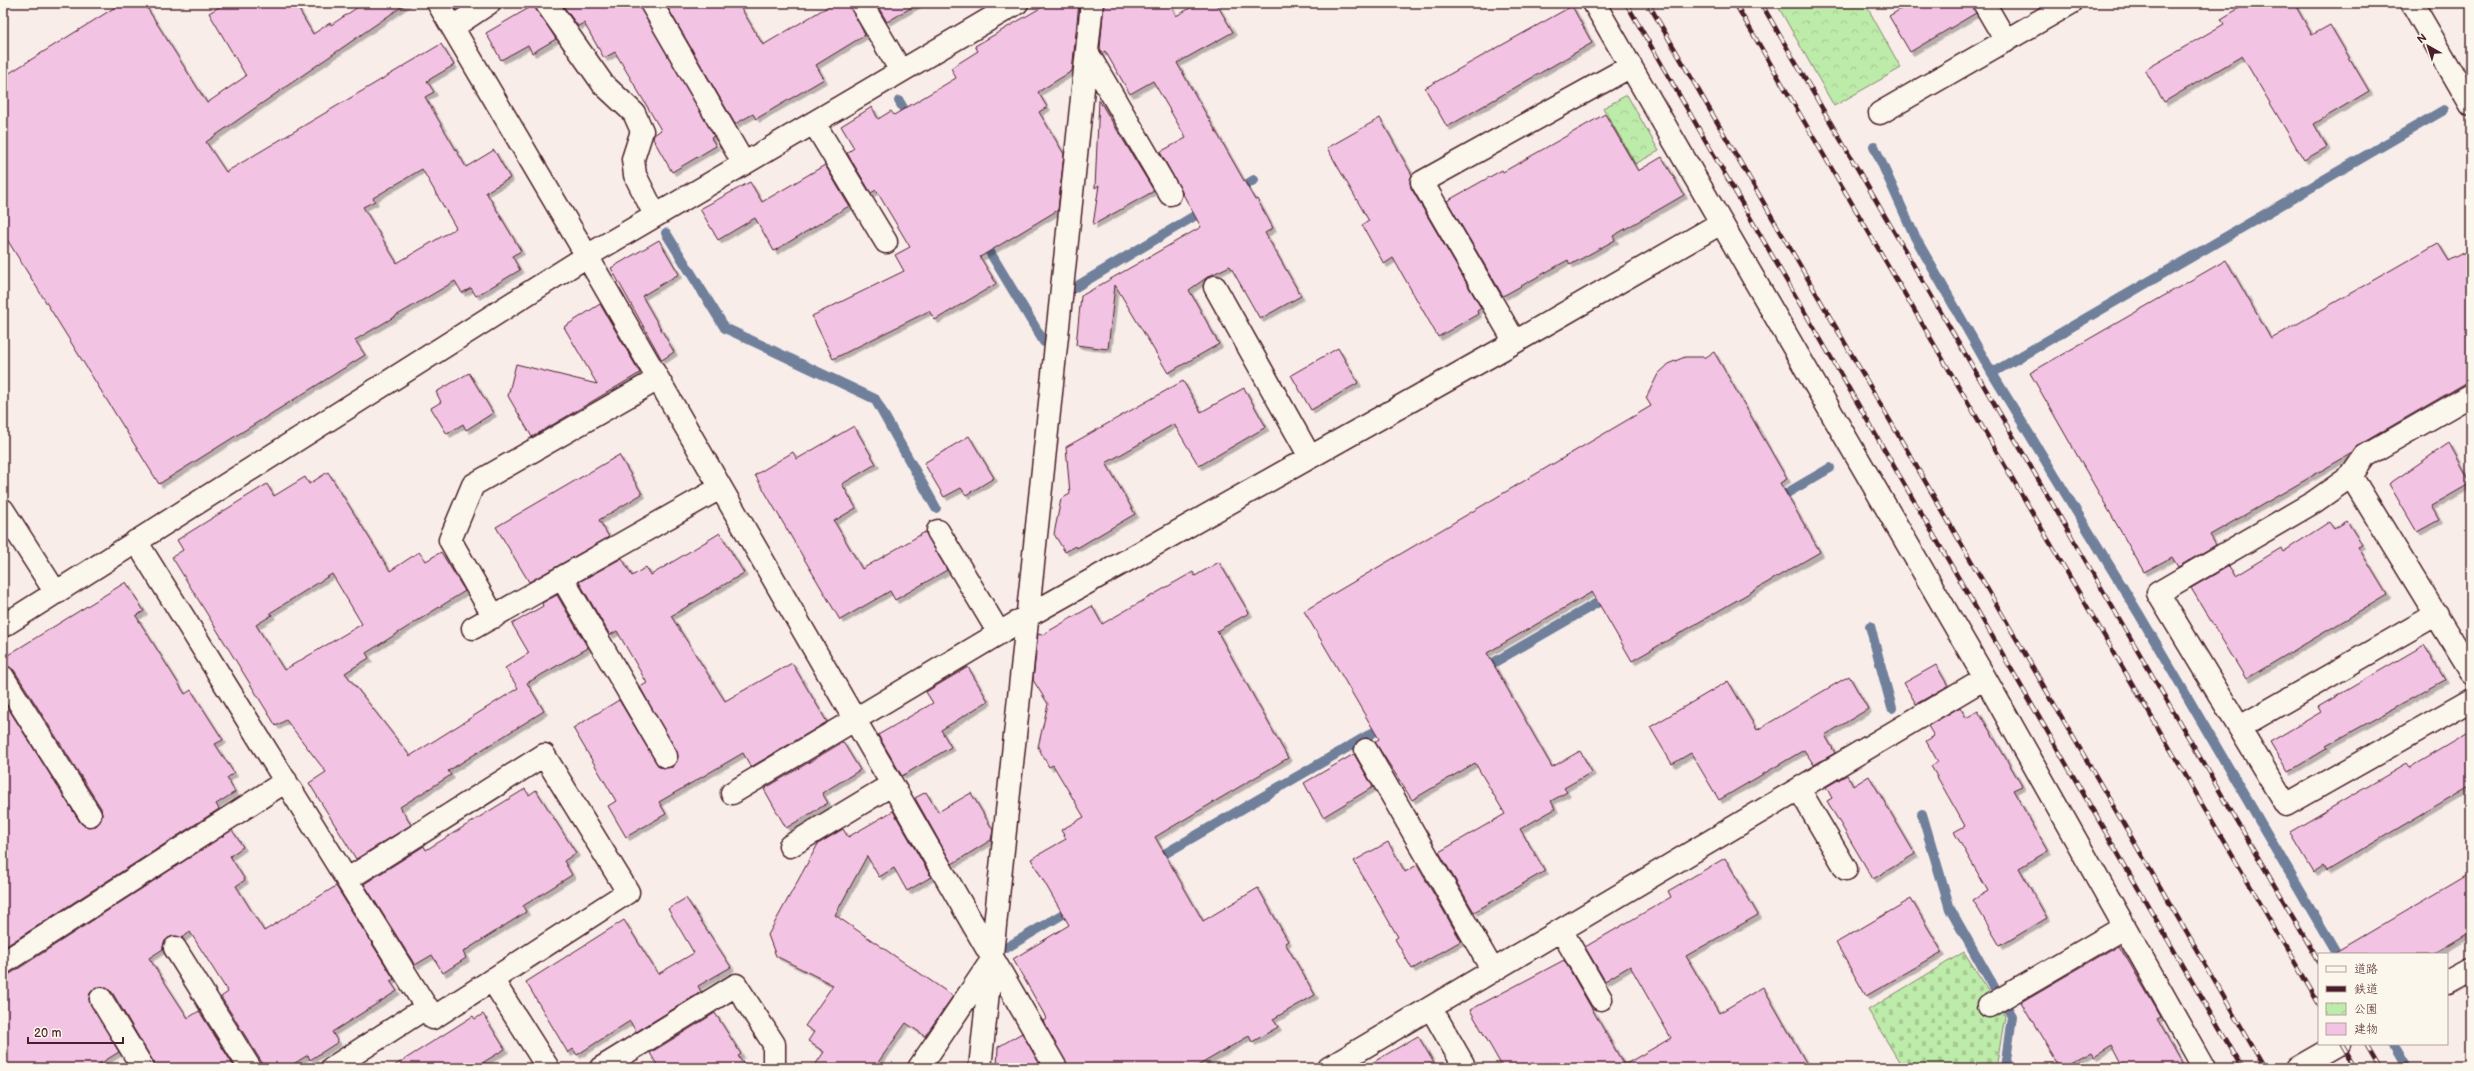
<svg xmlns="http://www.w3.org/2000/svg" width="2474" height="1071" font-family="'Balsamiq Sans','Klee One',sans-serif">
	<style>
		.cemetery { fill: url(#cemetery-stones); stroke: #84856a }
		.park { fill: url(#park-crowns); stroke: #84856a }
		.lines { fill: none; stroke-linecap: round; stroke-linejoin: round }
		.stream { stroke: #6f809b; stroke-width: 10 }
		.building { fill: #f3c3e4; stroke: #4a1f2b; fill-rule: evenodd; filter: url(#shadow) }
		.street-casing { stroke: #4a1f2b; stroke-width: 25 }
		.street { stroke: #fbf7ec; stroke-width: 22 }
		.rail-casing { stroke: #4a1f2b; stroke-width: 4.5 }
		.rail { stroke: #fbf7ec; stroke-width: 3; stroke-dasharray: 9; stroke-linecap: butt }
	</style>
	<defs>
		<pattern id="cemetery-stones" width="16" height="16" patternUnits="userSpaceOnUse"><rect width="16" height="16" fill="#bdeba9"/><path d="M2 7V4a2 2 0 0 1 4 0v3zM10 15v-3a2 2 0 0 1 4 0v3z" fill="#a4c992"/></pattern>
		<pattern id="park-crowns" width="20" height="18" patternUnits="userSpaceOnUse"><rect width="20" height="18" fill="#bdeba9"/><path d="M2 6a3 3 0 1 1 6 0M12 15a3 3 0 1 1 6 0" fill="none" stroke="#a4c992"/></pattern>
		<filter id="shadow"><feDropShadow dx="3.5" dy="3.5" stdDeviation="0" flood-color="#0004"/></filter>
	</defs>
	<rect width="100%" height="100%" fill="#f9edea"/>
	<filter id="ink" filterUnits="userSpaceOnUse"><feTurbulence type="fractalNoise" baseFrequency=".025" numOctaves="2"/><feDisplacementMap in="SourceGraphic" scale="8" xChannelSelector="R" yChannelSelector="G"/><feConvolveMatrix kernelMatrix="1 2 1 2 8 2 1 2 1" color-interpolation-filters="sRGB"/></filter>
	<g filter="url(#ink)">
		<!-- cemetery -->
		<path class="cemetery" d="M1964 952 2005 1016 1996 1068H1903L1868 1010Z"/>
		<!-- park -->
		<path class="park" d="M1787 3H1865L1901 68 1834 106 1779 8Z
			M1627 95 1659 151 1635 164 1603 108Z"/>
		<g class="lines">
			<!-- stream -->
			<path class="stream" d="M899 101 911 121
				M1874 146 1915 237 1992 373 2139 614 2337 954
				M1236 191 1254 180
				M666 233 725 328 875 399 936 508
				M982 239 1044 342
				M1074 288 1206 209
				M1992 373 2444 110
				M1775 500 1830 468
				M1870 626 1892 708
				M1481 670 1609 596
				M1922 814 1950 909 1994 987
				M1154 860 1386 725
				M1006 948 1073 908
				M2392 1044 2406 1068
				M2005 1068 2012 1016 2005 1004"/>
		</g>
		<!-- building -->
		<path class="building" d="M122 3H144L207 103 246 76 209 13 226 3H295L313 34 330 23 331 25 364 3H407L206 142 226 172 441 44 454 65 427 81 434 92 425 97 466 167 494 150 510 178 486 192 521 251 512 256 520 270 476 296 471 288 462 293 455 281 355 340 365 355 159 484 3 233V77ZM422 169 456 228 397 263 363 207 375 201 373 198Z
			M561 3H639L714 136 711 138 716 146 672 172 653 139 654 135 661 130 615 52 604 58 584 23 578 26Z
			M665 3H738L763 45 834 3H849L865 35 816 65 824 79 756 119 753 114 735 124Z
			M876 3H919L887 22Z
			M1049 3H1079L1072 71 1038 92 1047 107 1039 112 1064 154 1058 210 980 257 996 283 994 285 935 320 929 311 833 359 812 316 904 271 895 255 910 247 876 190 871 193 847 153 854 148 841 126 872 107 878 119 891 111 894 115 956 78 951 68 978 51 975 46Z
			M1104 3H1169L1176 16 1199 3H1216L1233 32 1177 63 1255 200 1257 199 1273 228 1265 233 1301 296 1260 319 1230 266 1209 276 1189 290 1219 344 1168 373 1115 285 1108 349 1076 345 1081 296 1201 227 1160 152 1186 138 1153 81 1130 94 1105 51 1102 53 1100 49Z
			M1911 3H1972L1976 13 1910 52 1889 16Z
			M2248 3H2294L2312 35 2330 25 2369 91 2314 124 2327 147 2304 160 2242 56 2164 102 2145 70 2224 24 2221 19Z
			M534 5 556 39 532 53 528 45 501 60 486 33Z
			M1572 6 1592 43 1447 127 1425 88Z
			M1099 100 1154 191 1093 225 1099 185 1095 188Z
			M1605 114 1638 171 1662 157 1684 195 1613 236 1615 240 1570 265 1568 260 1503 296 1447 201 1502 170 1503 172Z
			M1380 118 1412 175 1410 182 1411 188 1481 308 1477 311 1478 314 1438 337 1393 258 1384 264 1362 225 1369 221 1327 148Z
			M825 165 849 206 774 251 755 218 718 240 700 209 750 182 762 202Z
			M659 240 679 274 642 296 674 352 662 360 611 268Z
			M2438 243 2449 261 2471 249V380L2359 445 2352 453 2210 535 2216 545 2178 567 2172 557 2144 572 2030 373 2226 260 2271 339Z
			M600 304 640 373 532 437 508 396 516 364 597 384 564 327Z
			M1338 348 1358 383 1311 410 1291 375Z
			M1714 352 1787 479 1780 483 1820 552 1632 661 1592 592 1487 653 1552 767 1580 751 1592 772 1564 788 1567 792 1551 801 1555 809 1520 829 1545 871 1474 912 1439 852 1505 814 1475 763 1412 800 1375 742 1379 739 1304 611 1651 406 1646 398 1658 374 1670 363 1685 357H1706Z
			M469 373 493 413 466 430 463 424 447 434 431 408 441 402 436 392Z
			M1183 381 1201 412 1244 388 1266 427 1199 466 1174 424 1106 463 1135 514 1077 548 1076 546 1065 552 1054 534 1061 499 1070 494 1066 447Z
			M854 426 876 464 842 484 856 508 834 521 862 569 925 532 947 570 895 600 890 591 840 620 755 475 793 452 797 459Z
			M969 436 994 478 966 495 961 488 944 497 924 463Z
			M2449 443 2471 483 2431 506 2439 520 2417 532 2389 484Z
			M619 455 642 494 599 520 609 537 529 582 496 527Z
			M328 472 390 571 419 552 426 561 441 552 465 591 366 653 369 658 345 673 410 756 518 688 505 668 529 653 512 624 543 606 542 603 557 595 588 648 527 683 544 711 448 771 451 775 400 807 411 825 356 859 309 783 326 772 286 720 276 726 172 557 183 550 177 540 267 484 274 496 305 477 309 484ZM332 574 362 624 284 670 256 625 272 615 270 613Z
			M2347 521 2362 545 2358 547 2387 595 2246 679 2191 588 2229 566 2235 576 2281 548 2283 552 2329 522 2334 529Z
			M720 533 744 573 671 616 725 701 792 663 827 722 751 767 743 753 659 802 666 814 626 837 608 806 616 801 573 728 619 700 659 767 666 768 673 767 678 756 640 687 647 683 617 631 610 635 579 582 622 558 632 576 646 567 651 575Z
			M1219 562 1249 613 1217 631 1288 758 1155 837 1203 921 1258 888 1288 941 1285 943 1315 995 1273 1019 1278 1027 1252 1042 1249 1036 1194 1068H1068L1043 1021 1046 1019 1044 1014 1013 959 1069 925 1031 859 1066 839 1061 830 1084 817 1053 765 1049 767 1038 747 1048 704 1033 680 1038 634 1042 635 1092 606 1102 624 1193 572 1195 576Z
			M126 582 144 611 136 616 185 694 191 690 223 740 215 744 234 773 227 778 235 792 216 804 219 809 3 948V700L80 822 85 826H96L102 815 101 808 14 670 3 665V658Z
			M2424 645 2445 680 2326 746 2328 748 2288 772 2270 742 2321 712 2318 707Z
			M1936 665 1948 686 1916 704 1904 683Z
			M968 667 988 701 941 730 951 747 902 776 878 735 933 703 926 692Z
			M1849 676 1868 709 1825 735 1835 753 1814 765 1804 750 1719 800 1691 753 1672 764 1650 727 1728 681 1757 730Z
			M1960 707 1966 718 1978 711 2022 786 2013 790 2048 851 2019 868 2047 918 2000 946 1973 900 1988 891 1954 832 1965 826 1931 766 1938 762 1926 741 1934 736 1928 726Z
			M2471 731V785L2326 871 2323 866 2314 872 2290 832 2406 764 2409 768Z
			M843 742 860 770 822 793 828 803 786 828 764 789Z
			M1354 754 1373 787 1323 817 1304 783Z
			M1847 775 1853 786 1869 776 1915 854 1873 879 1827 801 1832 798 1826 787Z
			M525 789 529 795 536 790 576 853 564 861 572 875 523 906 526 912 463 952 466 958 443 973 432 955 415 965 364 884 424 846 426 850Z
			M926 792 938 812 971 793 993 830 991 840 952 864 915 798Z
			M893 811 931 877 907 891 894 868 879 877 867 856 835 915 953 996 925 1036 906 1023 874 1068H813L824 1052 808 1041 814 1032 805 1026 833 985 776 956 768 935 818 844 843 829 848 837Z
			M232 830 243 847 230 856 245 880 236 886 264 931 336 886 394 979 390 981 397 991 332 1032 338 1042 310 1060 308 1055 287 1068H262L261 1061 221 997 228 992 190 932 182 938 175 936 168 938 164 942 163 949 149 958 188 1018 199 1011 235 1068H157L112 992 101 987 90 993 89 1000 119 1052 93 1068H3V975L10 974Z
			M1388 842 1405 872 1417 865 1461 941 1412 969 1395 939 1398 937 1354 861Z
			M1725 858 1758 915 1686 956 1719 1013 1763 987 1809 1068H1503L1470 1010 1564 960 1624 1065 1671 1038 1630 966 1605 981 1585 947 1671 897 1668 891Z
			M2471 872V932L2434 954H2332Z
			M686 898 731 967 698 986 701 992 636 1032 630 1021 577 1055 573 1049 568 1053 526 982 624 920 658 974 694 953 668 909Z
			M1911 899 1942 952 1866 996 1836 943Z
			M2119 945 2161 1017 2157 1019 2185 1068H2124L2112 1045 2094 1056 2091 1051 2060 1068 2021 1002Z
			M715 1013 741 1054 738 1056 746 1068H659L650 1053Z
			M483 1014 505 1049 474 1068H391L473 1016 475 1019Z
			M1022 1033 1042 1068H997L998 1047Z
			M1418 1036 1437 1068H1363Z"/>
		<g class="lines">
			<defs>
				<path id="street" d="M438 3 587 256 1056 1068
					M546 3 603 84 634 113 642 131 633 159 635 175 655 215
					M651 3 744 164
					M861 3 901 71
					M1594 3 1985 678 2204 1068
					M1984 3 2006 41
					M2412 3 2471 105
					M453 27 489 3
					M1087 52 1170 194
					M1880 113 2071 3
					M814 123 886 242
					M1215 287 1310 457
					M1515 342 1422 182 1631 66
					M2351 476 2365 456 2471 395
					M3 510 56 593
					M938 531 999 633
					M136 541 433 1018 628 892 544 755 348 879
					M562 578 666 756
					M494 617 450 540 473 485 658 379
					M3 626 587 256 1017 3
					M473 628 720 488
					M2471 672 2351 476 2314 502 2158 593 2286 805 2471 700
					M3 677 90 815
					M2240 727 2437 614
					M1366 750 1493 971
					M1799 789 1846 869
					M732 793 1028 616 1515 342 1721 223
					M790 846 891 785
					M1561 930 1601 999
					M175 948 250 1068
					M3 963 286 781
					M493 981 548 1068
					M2447 983 2471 970
					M101 999 143 1068
					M1989 1006 2124 927
					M1431 1008 1463 1064
					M332 1068 427 1007
					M601 1068 736 985 774 1044V1068
					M919 1068 990 963
					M980 1068 1092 3
					M1329 1068 1985 678
					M2297 1068 2339 1044"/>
			</defs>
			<!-- street casing -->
			<use href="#street" class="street-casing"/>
			<!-- street -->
			<use href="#street" class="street"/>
			<defs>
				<path id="rail" d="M1626 3 2242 1068
					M1648 3 2265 1068
					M1735 3 2319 1004
					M1761 3 2319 962
					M2342 1044 2356 1068
					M2366 1044 2380 1068"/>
			</defs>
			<!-- rail casing -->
			<use href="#rail" class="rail-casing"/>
			<!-- rail -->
			<use href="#rail" class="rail"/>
		</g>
	</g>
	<!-- margin -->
	<rect width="2474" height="1071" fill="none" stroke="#fbf7ec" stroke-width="16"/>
	<rect x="8" y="8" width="2458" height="1055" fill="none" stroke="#4a1f2b" stroke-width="1.5" filter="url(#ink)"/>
	<!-- legend -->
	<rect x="2318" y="953" width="130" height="92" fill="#fbf7ec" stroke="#b4a19f"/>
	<rect x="2326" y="966" width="20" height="6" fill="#fbf7ec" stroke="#b4a19f"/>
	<text x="2354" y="973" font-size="12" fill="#4a1f2b">道路</text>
	<rect x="2326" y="986" width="20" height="6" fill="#4a1f2b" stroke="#b4a19f"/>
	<text x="2354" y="993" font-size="12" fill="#4a1f2b">鉄道</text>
	<rect x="2326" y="1003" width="20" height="12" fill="url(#park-crowns)" stroke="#b4a19f"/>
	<text x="2354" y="1013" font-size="12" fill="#4a1f2b">公園</text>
	<rect x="2326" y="1023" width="20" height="12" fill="#f3c3e4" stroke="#b4a19f"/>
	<text x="2354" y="1033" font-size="12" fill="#4a1f2b">建物</text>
	<!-- north arrow -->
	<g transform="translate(2428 46) rotate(321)" stroke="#fbf7ec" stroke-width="3" paint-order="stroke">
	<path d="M0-3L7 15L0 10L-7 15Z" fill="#4a1f2b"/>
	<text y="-6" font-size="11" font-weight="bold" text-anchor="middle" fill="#4a1f2b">N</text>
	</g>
	<!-- scale -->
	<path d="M28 1037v6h95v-6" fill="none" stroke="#4a1f2b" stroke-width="2"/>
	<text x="34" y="1037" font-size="12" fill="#4a1f2b" stroke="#fbf7ec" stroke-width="3" paint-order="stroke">20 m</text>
</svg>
